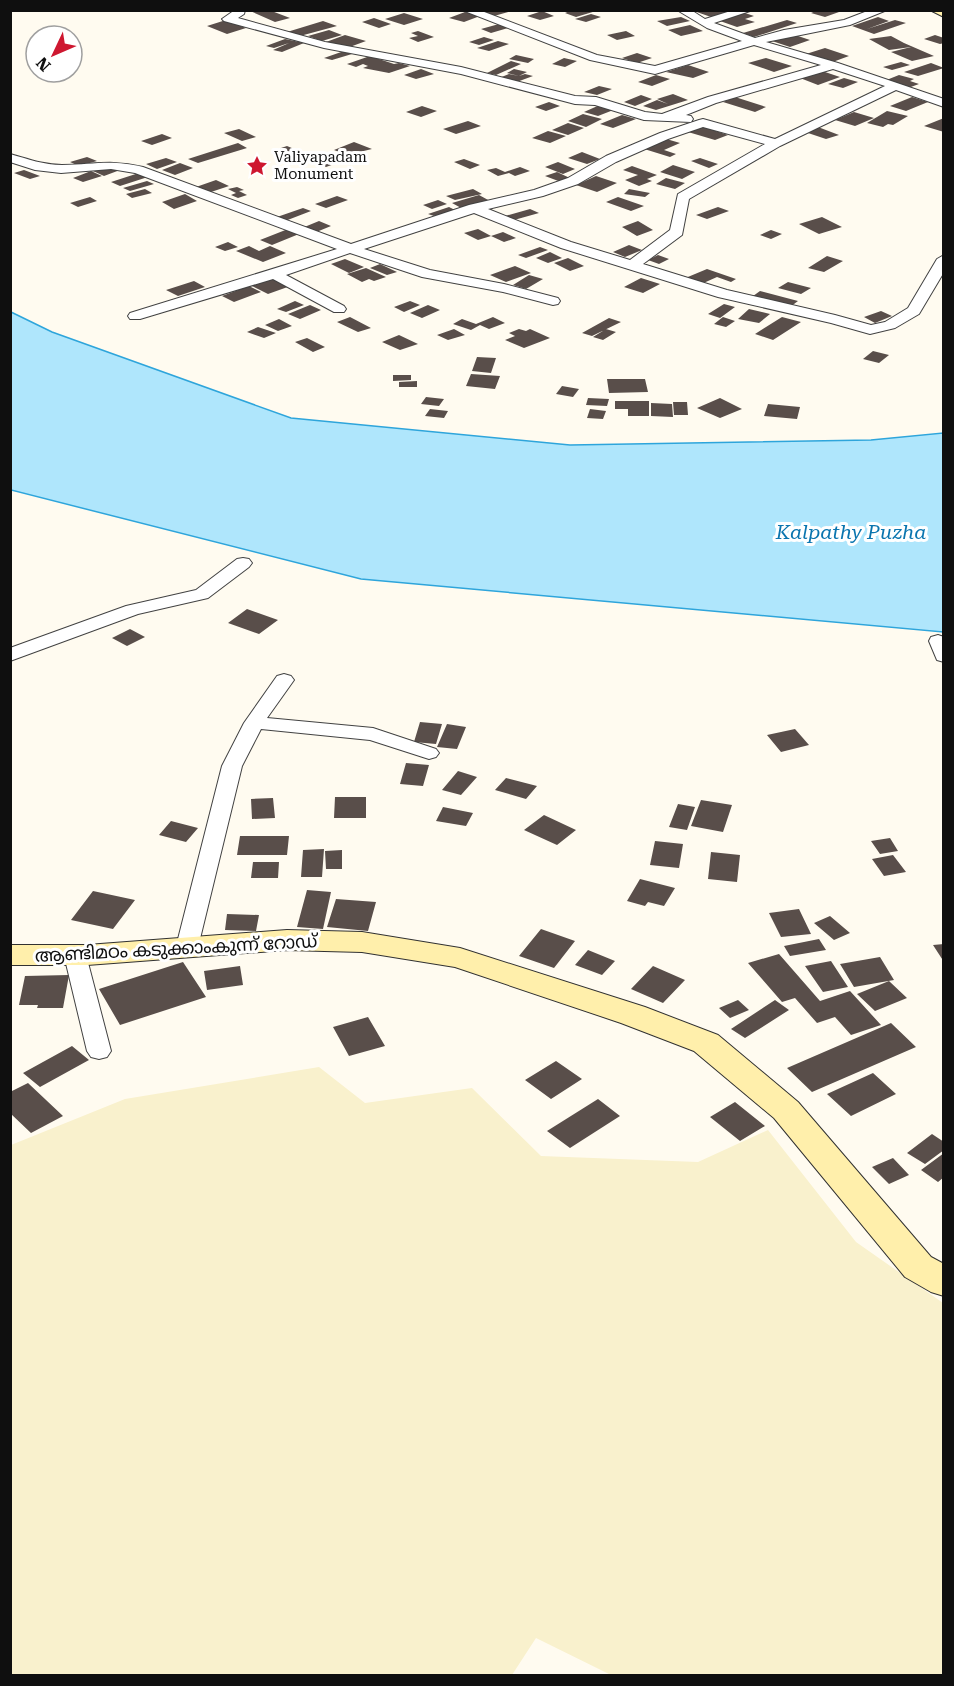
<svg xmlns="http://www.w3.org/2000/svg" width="954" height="1686" font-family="'Roboto Serif','Noto Sans Malayalam',serif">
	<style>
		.farmland { fill: #f9f1cd }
		.water { fill: #afe6fc; stroke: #2ea5db; stroke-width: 1.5 }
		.building { fill: #594e4a }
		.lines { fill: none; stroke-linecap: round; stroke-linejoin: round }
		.street-casing { stroke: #424242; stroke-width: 2 }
		.secondary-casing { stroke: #313131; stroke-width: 2 }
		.street { fill: #fff; fill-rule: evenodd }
		.secondary { fill: #ffefab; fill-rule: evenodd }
		.labels { text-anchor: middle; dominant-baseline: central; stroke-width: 6; stroke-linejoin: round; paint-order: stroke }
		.far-poi-label { font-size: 15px; fill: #0f0f0f; stroke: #fff; text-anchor: start }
		.street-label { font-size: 18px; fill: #0f0f0f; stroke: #fff }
		.water-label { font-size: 20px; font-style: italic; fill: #0a75af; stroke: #fff }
	</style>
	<rect width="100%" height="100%" fill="#fffbf0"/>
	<!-- farmland -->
	<path class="farmland" d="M319 1067 365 1103 472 1088 541 1156 698 1162 768 1130 856 1242 943 1303V1675H611L536 1638 512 1675 11 1676V1145L125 1099Z"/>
	<!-- water -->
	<path class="water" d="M11 312 52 332 291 418 570 445 871 440 943 433V632L361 579 11 490Z"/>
	<!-- building -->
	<path class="building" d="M248 10H269L290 18 275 22Z
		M479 10H512V11L494 16Z
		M572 10H596V11L576 17 565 13Z
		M691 10H731V11L711 17Z
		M818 10H834L839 12 825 17 811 13Z
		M542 11 554 16 540 20 527 16Z
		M465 12 480 16 464 22 449 18Z
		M404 13 423 19 404 25 385 19Z
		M745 13 754 16 745 19 755 22 737 27 720 21Z
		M591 14 601 17 586 22 575 19Z
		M681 17 690 21 667 26 657 21Z
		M878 17 889 21 867 29 895 20 906 23 874 34 852 26Z
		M374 18 391 24 379 28 362 22Z
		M226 20 246 28 227 34 207 26Z
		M787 20 797 23 754 37 743 33Z
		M323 21 337 26 300 36 287 32Z
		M499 24 508 28 491 33 481 29Z
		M690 25 703 31 681 36 668 30Z
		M329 30 342 35 322 41 308 36Z
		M418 31 434 37 418 42 409 38 418 36 411 33Z
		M626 31 635 36 617 40 607 35Z
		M792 34 810 40 790 47 772 41Z
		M345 35 366 41 347 48 326 42Z
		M935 35 944 38V43L940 44 924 39Z
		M891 36 904 43 934 56 912 61 891 52 911 47 889 50 869 39Z
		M484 37 494 40 479 45 469 42Z
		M285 39 304 43 282 52 273 50 289 43 274 48 266 46Z
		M498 41 509 44 489 51 477 48Z
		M825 48 849 56 830 63 806 54Z
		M344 51 352 54 332 60 324 58Z
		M637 53 652 58 637 63 622 58Z
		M516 55 534 59 528 63 509 59Z
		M370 56 394 64 399 63 410 66 389 73 363 68 368 66 363 64 356 67 347 64Z
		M564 58 577 61 565 67 552 64Z
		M766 58 792 66 774 72 748 63Z
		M511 61 521 64 496 75 487 73Z
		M901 62 910 65 892 70 883 67Z
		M931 63 944 68 918 76 904 72Z
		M688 65 709 72 693 78 666 72Z
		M421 69 434 74 416 79 404 75Z
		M514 69 527 72 519 76 525 74 533 76 514 83 499 78 509 74 519 76 507 73Z
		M822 71 840 77 818 85 800 78Z
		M656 75 670 79 652 86 638 82Z
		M899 75 914 79 910 81 919 84 908 88 884 81Z
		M844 78 858 82 843 88 828 84Z
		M599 86 612 89 597 95 584 92Z
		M673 94 688 100 656 110 643 106 657 100 668 104 657 99Z
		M641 95 652 99 635 106 624 102Z
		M735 97 766 107 755 112 723 102Z
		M912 97 928 102 906 111 890 106Z
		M549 102 560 106 546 111 535 107Z
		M602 104 616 109 598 116 584 112Z
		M422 106 437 111 421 117 406 112Z
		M887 111 908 116 893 125 888 124 883 127 867 123Z
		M854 112 874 118 855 126 835 120Z
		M583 114 602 119 586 127 568 121Z
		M622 115 636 119 613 128 600 124Z
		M944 118V132L924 126Z
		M468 121 481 126 456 134 443 129Z
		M568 123 584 128 568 135 552 130Z
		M701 126 728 135 715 140 688 132Z
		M818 127 839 135 826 139 805 132Z
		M239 129 256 137 242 141 224 133Z
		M548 131 566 136 550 143 532 138Z
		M162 134 172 138 152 145 141 141Z
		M663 138 680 143 664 150 676 154 670 157 641 148Z
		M354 142 372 149 347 155 334 150Z
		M238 143 247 148 198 163 188 159Z
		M287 146 299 151 286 155 275 150Z
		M582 152 600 159 587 164 568 158Z
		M319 156 337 163 326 167 308 160Z
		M87 157 97 161 79 166 70 162Z
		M166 158 177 162 157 169 146 164Z
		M700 158 718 164 709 168 691 161Z
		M464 159 480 165 470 169 454 162Z
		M558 162 575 169 563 174 545 167Z
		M180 163 193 168 175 175 162 170Z
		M673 165 695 172 682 179 660 172Z
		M109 166 120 170 104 176 93 171Z
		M632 166 657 175 647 179 652 181 639 186 625 180 638 175 623 170Z
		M520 167 530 171 515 176 509 173 498 176 487 170 496 168 505 172Z
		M24 170 40 176 30 179 14 173Z
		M91 171 102 176 83 182 73 178Z
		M145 171 154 175 120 186 111 182Z
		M557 172 572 179 561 182 545 176Z
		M596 176 617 183 597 192 576 185Z
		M666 178 685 183 675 189 656 184Z
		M216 180 229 186 208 193 196 187Z
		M147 181 154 184 130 191 123 188Z
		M237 187 244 190 239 191 247 195 238 198 231 195 236 193 228 189Z
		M145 189 152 193 132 198 126 194Z
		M473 189 482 194 455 200 446 196Z
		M629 189 650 193 645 197 624 194Z
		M185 194 197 201 174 209 162 202Z
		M479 195 490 201 463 209 452 203Z
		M337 196 348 200 326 208 315 204Z
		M90 197 97 201 78 207 70 203Z
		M618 197 644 206 631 211 606 202Z
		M438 200 447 204 432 209 423 205Z
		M449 207 455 210 434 216 428 214Z
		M718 207 729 211 707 219 696 215Z
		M303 208 311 211 285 221 277 217Z
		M530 209 539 213 514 220 505 216Z
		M822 217 842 227 819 234 799 224Z
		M319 221 331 226 314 233 302 228Z
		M638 221 653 230 637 236 622 227Z
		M288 229 299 234 272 245 260 240Z
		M478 229 491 236 478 240 464 233Z
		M771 230 782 234 771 239 760 235Z
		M503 232 516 238 504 242 491 236Z
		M228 242 238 247 225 251 215 247Z
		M629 245 642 250 625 257 613 252Z
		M249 246 259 251 270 246 286 253 263 262 236 251Z
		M540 247 548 250 526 258 518 255Z
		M550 252 562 258 548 263 536 258Z
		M658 255 669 259 659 264 648 260Z
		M827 256 843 261 824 272 808 268Z
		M568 258 584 266 570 271 554 263Z
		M345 259 364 267 349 273 331 264Z
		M380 264 397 272 387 275 370 268Z
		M515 266 531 273 506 282 490 275Z
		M366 268 386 277 374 281 369 279 362 282 347 274Z
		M707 269 736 279 731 282 717 277 699 285 683 279Z
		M279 275 296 284 268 294 250 285Z
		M529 275 543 279 526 289 513 285Z
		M641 278 660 284 643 293 624 287Z
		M194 281 205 287 178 296 166 290Z
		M788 282 811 288 801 294 778 288Z
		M249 286 261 292 234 302 222 296Z
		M760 291 798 301 790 307 749 299Z
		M295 301 304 305 286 312 277 309Z
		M410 301 420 305 404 312 394 307Z
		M724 304 735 307 720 318 708 314Z
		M310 305 321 310 300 319 288 314Z
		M428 305 440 310 422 318 410 313Z
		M749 309 770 314 759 323 738 319Z
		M881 311 892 316 875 323 864 317Z
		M350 317 371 328 358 332 337 322Z
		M493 317 505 323 489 329 480 325 471 330 453 324 462 319 476 324Z
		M723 317 735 321 726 327 714 324Z
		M782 317 801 322 773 340 755 334Z
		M609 318 621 322 592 336 582 333Z
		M279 319 292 326 278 331 265 325Z
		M258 327 276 333 264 338 247 332Z
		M454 329 465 335 448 340 437 335Z
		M519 329 526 331 530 329 550 338 524 348 505 340 515 336 509 333Z
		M606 329 616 332 603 340 593 337Z
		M399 335 418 344 400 350 382 342Z
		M307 338 325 347 313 352 295 342Z
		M873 351 889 355 879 363 863 359Z
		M477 357 496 358 491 373 472 371Z
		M471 374 500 376 495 389 466 386Z
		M393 375H411V380L393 381Z
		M607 379H645L648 392 609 393Z
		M417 381V387H399V382Z
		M562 386 579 389 573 397 556 394Z
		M426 397 444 399 439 406 421 404Z
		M588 398 609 399 607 406 586 405Z
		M720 398 742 409 720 418 697 408Z
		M615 401H649V416H628V409H615Z
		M673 402H687L688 415H674Z
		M651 403 672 404 673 417 651 416Z
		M768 404 800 407 797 419 764 416Z
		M430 409 448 411 444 418 425 416Z
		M590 409 606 411 603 419 587 418Z
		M247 609 278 620 259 634 228 623Z
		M130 629 145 637 127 646 112 638Z
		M420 722 442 724 436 744 414 742Z
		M447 724 466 727 457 749 437 747Z
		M795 729 809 745 781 752 767 735Z
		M406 763 429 765 423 786 400 784Z
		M458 771 477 777 461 795 442 790Z
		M506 778 537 786 526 799 495 790Z
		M335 797H366V818H334Z
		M273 798 275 818 252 819 251 799Z
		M701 800 732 805 723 832 691 826Z
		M678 804 695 807 687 830 669 827Z
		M443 807 473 813 466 826 436 821Z
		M544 815 576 830 557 845 524 830Z
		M171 821 198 828 186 842 159 835Z
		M240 836H289L287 855H237Z
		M890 838 898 851 880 854 871 841Z
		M655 841 683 844 679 868 650 865Z
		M324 849 322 877H301L303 850Z
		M342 850V869H326L325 851Z
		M711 852 740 855 737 882 708 879Z
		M893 855 906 872 884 876 872 859Z
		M253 862H279L278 878H251Z
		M640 879 675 888 664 906 648 902 645 906 627 901Z
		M307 890 331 892 323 929 297 927Z
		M93 891 135 900 113 929 71 920Z
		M336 899 376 902 368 931 327 927Z
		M799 909 811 934 781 937 769 913Z
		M227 914 259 915 256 931 225 930Z
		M830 916 850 933 834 940 814 923Z
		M541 929 575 941 554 968 519 956Z
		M819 939 826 950 790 956 784 946Z
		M944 944V962L933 945Z
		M588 950 615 961 602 975 575 965Z
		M779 954 820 1001 850 991 881 1025 851 1035 835 1017 817 1023 795 998 782 1002 748 963Z
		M880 957 894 980 854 987 840 964Z
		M831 961 848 987 823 992 805 966Z
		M183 962 206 997 120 1025 99 989Z
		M240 966 243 985 207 990 204 971Z
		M653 966 685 980 663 1003 631 989Z
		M69 975 63 1008H37L38 1005H19L25 976Z
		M889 981 907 998 875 1011 857 994Z
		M738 1000 749 1010 730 1018 719 1008Z
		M775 1000 789 1010 745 1038 731 1029Z
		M368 1017 385 1046 349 1056 333 1027Z
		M891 1023 916 1047 812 1092 787 1068Z
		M72 1046 89 1060 40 1087 23 1073Z
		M556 1061 582 1079 551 1099 525 1080Z
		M873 1073 896 1094 851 1116 827 1094Z
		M28 1083 63 1116 31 1133 10 1113V1092Z
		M598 1099 620 1116 570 1148 547 1131Z
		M735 1102 765 1126 740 1141 710 1117Z
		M932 1134 944 1142V1150L925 1164 907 1153Z
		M944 1153V1177L938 1182 921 1170Z
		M893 1158 909 1175 889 1184 872 1167Z"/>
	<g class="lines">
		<defs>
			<path id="street" d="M231 10H245L244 14 238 18 325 42 461 67 575 96 596 97 645 112 662 114 708 97 821 65 754 45 655 74 590 60 462 10H479L597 55 655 66 742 41 707 28 677 10H691L705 19 734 10H753L714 23 755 38 784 30 844 20 870 10H887L850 25 766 42 838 63 944 99V107L896 90 780 146 689 199 682 235 643 264 727 290 835 315 871 325 885 322 908 308 937 259 944 255V272L919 314 895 328 870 334 831 323 718 297 561 248 474 213 364 249 430 270 504 284 558 298 560 301 558 304 553 305 503 292 422 277 350 253 286 275 344 306 346 309 344 312H334L273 279 140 319H130L128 316 130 313 337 249 135 173 111 169 61 173 35 170 10 162V154C28 159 44 165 62 165 93 165 110 159 143 167L351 244 469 205 534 190 568 178 606 156 660 133 699 120 703 119 775 139 885 86 833 69 716 103 686 115 691 116 693 119 691 122 644 120 595 105 575 104 461 74 324 48 224 21 222 19 232 12ZM703 127 765 144 678 194 670 230 630 260 571 242 488 209 543 196 578 184 616 162 668 139Z
				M243 558 249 559 252 563 249 567 208 598 138 614 10 661V648L126 606 196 590 237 559Z
				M938 635 944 637V662L937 660 929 641 931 637Z
				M284 674 291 676 294 680 267 718 373 728 436 749 439 753 436 757 429 759 370 740 261 729 242 766 198 947 195 952 187 954 179 952 176 947 222 766 244 723 277 676Z
				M75 948 83 950 86 955 111 1051 107 1057 99 1059 91 1057 87 1051 64 955 67 950Z"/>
			<path id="secondary" d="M930 10H944V17Z
				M287 930 362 932 460 948 645 1007 718 1035 798 1102 931 1257 944 1264V1296L931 1292 905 1277 774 1118 694 1051 621 1023 455 967 362 952 287 950 87 965H10V945H87Z"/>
		</defs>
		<!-- street casing -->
		<use href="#street" class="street-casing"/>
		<!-- secondary casing -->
		<use href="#secondary" class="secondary-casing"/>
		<!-- street -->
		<use href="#street" class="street"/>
		<!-- secondary -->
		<use href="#secondary" class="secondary"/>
	</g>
	<!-- icons -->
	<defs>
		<symbol id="sight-bare" viewBox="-9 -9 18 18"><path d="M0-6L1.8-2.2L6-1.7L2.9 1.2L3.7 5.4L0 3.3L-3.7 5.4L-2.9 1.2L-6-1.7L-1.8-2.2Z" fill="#ce1730" stroke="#fff" stroke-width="2.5" paint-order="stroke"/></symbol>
	</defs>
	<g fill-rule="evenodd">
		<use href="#sight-bare" x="242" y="151" width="30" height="30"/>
	</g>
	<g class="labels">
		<!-- far-poi labels -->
		<g class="far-poi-label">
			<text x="274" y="157">Valiyapadam<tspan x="274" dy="17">Monument</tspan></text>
		</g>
		<!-- street labels -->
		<g class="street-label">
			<text transform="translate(176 948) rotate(-3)">ആണ്ടിമഠം കടുക്കാംകുന്ന് റോഡ്</text>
		</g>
		<!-- water labels -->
		<g class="water-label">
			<text x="851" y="532">Kalpathy Puzha</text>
		</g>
	</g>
	<!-- border -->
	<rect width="954" height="1686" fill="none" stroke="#0f0f0f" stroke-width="24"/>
	<!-- north arrow -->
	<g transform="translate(54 54) rotate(226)"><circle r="28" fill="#ffffff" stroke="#9f9f9f" stroke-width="1.5"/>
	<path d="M0-4.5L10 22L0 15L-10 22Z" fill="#ce1730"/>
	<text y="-9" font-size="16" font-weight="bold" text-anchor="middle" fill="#0f0f0f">N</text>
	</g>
</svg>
